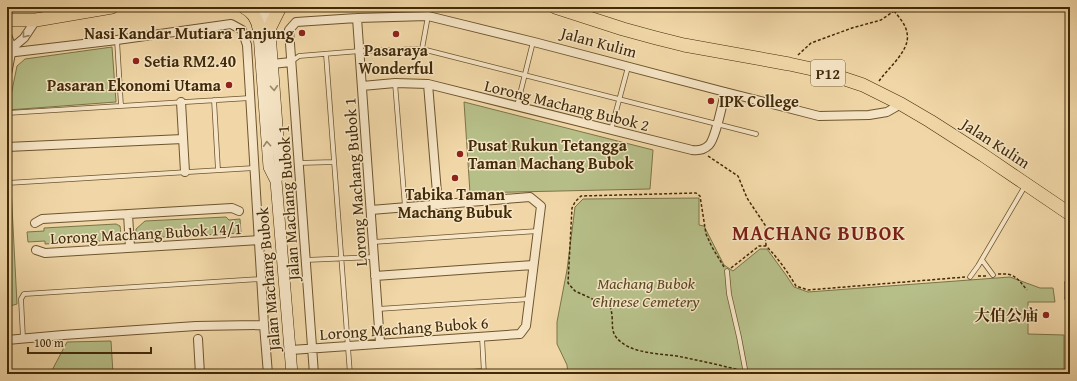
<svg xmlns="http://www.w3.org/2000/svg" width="1077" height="381" font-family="'Gentium Book Plus','Noto Serif SC',serif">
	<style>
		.green { fill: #b7bf89; stroke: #7c7448 }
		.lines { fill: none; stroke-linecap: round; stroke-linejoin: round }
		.lane-casing { stroke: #6d552f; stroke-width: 5.5 }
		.street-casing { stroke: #6d552f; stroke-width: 10 }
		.secondary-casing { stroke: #412a07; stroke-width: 12 }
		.primary-casing { stroke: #412a07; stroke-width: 14 }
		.path { stroke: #412a07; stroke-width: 1.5; stroke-dasharray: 3 2; stroke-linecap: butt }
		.lane { stroke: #f6e5c6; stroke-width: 4 }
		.street { stroke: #f6e5c6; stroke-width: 8 }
		.secondary { stroke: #f6e5c6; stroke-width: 11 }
		.primary { stroke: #f1d7a7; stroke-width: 13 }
		.oneway { stroke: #9c8866 }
		.poi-dot { fill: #8f2418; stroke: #f6e5c6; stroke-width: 1.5 }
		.labels { text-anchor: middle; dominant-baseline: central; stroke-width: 3; stroke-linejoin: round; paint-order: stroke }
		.shield { fill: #f6e5c6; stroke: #776240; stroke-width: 1 }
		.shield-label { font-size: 15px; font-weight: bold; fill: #412a07 }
		.poi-label { font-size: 16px; font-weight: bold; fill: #412a07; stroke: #f6e5c6; text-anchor: end }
		.street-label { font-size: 16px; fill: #412a07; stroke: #f6e5c6 }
		.park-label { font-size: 16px; font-style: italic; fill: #594821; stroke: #f6e5c6 }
		.district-label { font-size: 20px; font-weight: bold; letter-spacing: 1px; fill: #7a1f14; stroke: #f6e5c6 }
	</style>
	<rect width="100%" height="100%" fill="#f1d7a7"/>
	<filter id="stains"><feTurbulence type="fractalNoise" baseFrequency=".005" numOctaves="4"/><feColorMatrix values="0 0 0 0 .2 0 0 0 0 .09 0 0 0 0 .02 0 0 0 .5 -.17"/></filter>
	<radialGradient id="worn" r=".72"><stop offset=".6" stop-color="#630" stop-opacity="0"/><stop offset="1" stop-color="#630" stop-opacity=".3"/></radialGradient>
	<!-- green -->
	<path class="green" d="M112 47 116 102 8 110 17 66 25 59Z
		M464 102 653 150 650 189 470 193Z
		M7 187H11L17 304 7 307Z
		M699 198V225L704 226 724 265 733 271 760 249H767L786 275 794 287 808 292 1010 277 1040 288H1053L1055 302H1028V334L1064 335V374H568L567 365 557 344V322L567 270 575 207 583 199Z
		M226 217 229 220 240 219 241 233 145 238 136 232V229L145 221Z
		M116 224 120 226C121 231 121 235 118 240L45 244V241L28 242 27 232 44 231V228Z
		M111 341 113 374H50L67 342Z"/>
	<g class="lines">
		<defs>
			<path id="lane" d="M117 40 121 106
				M422 49 428 16
				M326 54 350 374
				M291 62 299 56 360 51 422 49 756 134
				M395 83 405 207
				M214 100 218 170
				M517 106 533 42
				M7 113 250 98
				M611 130 628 67
				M299 163 334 162
				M7 183 254 168
				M373 242 538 231
				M306 260 374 257
				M982 260 993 275
				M727 271 729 294 739 337 746 374
				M970 277 978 266 1025 186
				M378 309 529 299
				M482 337 484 374
				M23 338 21 299 24 294 261 279
				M7 347 9 374
				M438 374 484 371"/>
			<path id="street" d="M357 18 380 343
				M7 35 12 48 7 74
				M12 48 24 38 36 20
				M7 53 117 40 231 24 242 30 247 45 264 325 268 374
				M272 64 291 62
				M428 84 438 205
				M362 86 395 83 428 84 692 150C699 151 704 150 709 145 715 139 723 102 725 92
				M181 102 185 172
				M7 147 183 139
				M128 214 130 248
				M35 223 42 219 232 208 239 211
				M36 250 45 253 259 240
				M375 276 533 265
				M198 339 200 374
				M7 340 63 335 196 326 264 325
				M291 350 520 334 526 326 541 206 530 197 371 210
				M314 374 289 30 296 22 357 18 428 16 534 42 725 92 819 116 869 115 887 112 901 104"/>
			<path id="secondary" d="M257 7 269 167 276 181
				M268 7 280 166 276 181 292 374
				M1070 284V297"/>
			<path id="primary" d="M244 7C253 12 257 18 259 28
				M555 7 623 29 656 38 684 45 789 64 821 71 863 85 901 104 930 121 983 155 1070 214
				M7 20H36L112 7
				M270 27 280 7"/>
		</defs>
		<!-- lane casing -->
		<use href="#lane" class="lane-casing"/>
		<!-- street casing -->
		<use href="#street" class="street-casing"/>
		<!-- secondary casing -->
		<use href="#secondary" class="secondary-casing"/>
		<!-- primary casing -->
		<use href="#primary" class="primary-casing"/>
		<!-- path -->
		<path class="path" d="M798 55 811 43 852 28 881 20 894 11
			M879 81C888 68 911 50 907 33 906 25 899 17 894 11L895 7
			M708 156 738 176 747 198 765 225 766 246
			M724 267 712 247 706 234 700 196 696 193 581 196 575 202 572 208 568 283 575 291 610 307C611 310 612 313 612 316 613 324 611 330 616 337 630 355 662 353 682 357 701 361 720 365 739 370
			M731 268 759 246H766C778 258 787 271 796 286L808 290 965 277
			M998 274C1015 273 1017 278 1027 290
			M978 276H987"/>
		<!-- lane -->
		<use href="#lane" class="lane"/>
		<!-- street -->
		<use href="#street" class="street"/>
		<!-- secondary -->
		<use href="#secondary" class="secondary"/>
		<!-- primary -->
		<use href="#primary" class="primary"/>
	</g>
	<!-- one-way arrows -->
	<defs><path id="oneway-chevron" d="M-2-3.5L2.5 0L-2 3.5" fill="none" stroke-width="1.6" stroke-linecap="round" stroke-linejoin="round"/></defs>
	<g class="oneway">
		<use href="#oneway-chevron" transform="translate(25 35) rotate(129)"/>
		<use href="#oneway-chevron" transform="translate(274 88) rotate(86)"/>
		<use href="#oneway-chevron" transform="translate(267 144) rotate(-94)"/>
	</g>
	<!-- markers -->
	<g class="poi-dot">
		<circle cx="302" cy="33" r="4"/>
		<circle cx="396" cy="34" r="4"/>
		<circle cx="136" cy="61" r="4"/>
		<circle cx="229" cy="85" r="4"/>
		<circle cx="711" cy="101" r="4"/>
		<circle cx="460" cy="154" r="4"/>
		<circle cx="455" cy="178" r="4"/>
		<circle cx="1046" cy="315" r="4"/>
	</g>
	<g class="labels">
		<!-- shield labels -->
		<rect class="shield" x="811" y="60" width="34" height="26" rx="3"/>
		<g class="shield-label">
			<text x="828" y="73">P12</text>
		</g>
		<!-- poi labels -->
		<g class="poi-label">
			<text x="294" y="33">Nasi Kandar Mutiara Tanjung</text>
			<text x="396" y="50" text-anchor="middle">Pasaraya<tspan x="396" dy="18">Wonderful</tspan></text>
			<text x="144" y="61" text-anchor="start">Setia RM2.40</text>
			<text x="221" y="85">Pasaran Ekonomi Utama</text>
			<text x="719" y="101" text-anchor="start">IPK College</text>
			<text x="468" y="145" text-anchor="start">Pusat Rukun Tetangga<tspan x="468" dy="18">Taman Machang Bubok</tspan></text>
			<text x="455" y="194" text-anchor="middle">Tabika Taman<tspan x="455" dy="18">Machang Bubuk</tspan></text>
			<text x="1038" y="315">大伯公庙</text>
		</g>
		<!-- street labels -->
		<g class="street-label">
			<text transform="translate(599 42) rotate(15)">Jalan Kulim</text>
			<text transform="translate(567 105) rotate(14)">Lorong Machang Bubok 2</text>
			<text transform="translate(996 143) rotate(33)">Jalan Kulim</text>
			<text transform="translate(355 182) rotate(-94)">Lorong Machang Bubok 1</text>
			<text transform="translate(288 203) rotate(-94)">Jalan Machang Bubok 1</text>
			<text transform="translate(146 233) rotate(-3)">Lorong Machang Bubok 14/1</text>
			<text transform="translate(268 279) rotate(-95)">Jalan Machang Bubok</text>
			<text transform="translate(404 328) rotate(-4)">Lorong Machang Bubok 6</text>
		</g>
		<!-- park labels -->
		<g class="park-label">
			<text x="646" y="283">Machang Bubok<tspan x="646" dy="18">Chinese Cemetery</tspan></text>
		</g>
		<!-- district labels -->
		<g class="district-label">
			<text x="819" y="232">MACHANG BUBOK</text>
		</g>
	</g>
	<!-- margin -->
	<rect width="1077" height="381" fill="none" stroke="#f1d7a7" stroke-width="24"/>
	<rect x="8" y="8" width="1061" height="365" fill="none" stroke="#412a07" stroke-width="2"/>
	<rect x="12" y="12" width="1053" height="357" fill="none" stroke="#412a07"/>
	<!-- scale -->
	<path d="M28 347v6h123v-6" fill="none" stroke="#412a07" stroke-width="2"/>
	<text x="34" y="347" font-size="12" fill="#412a07" stroke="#f6e5c6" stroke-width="3" paint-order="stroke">100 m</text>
	<rect width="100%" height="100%" filter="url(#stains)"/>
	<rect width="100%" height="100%" fill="url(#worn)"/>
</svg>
